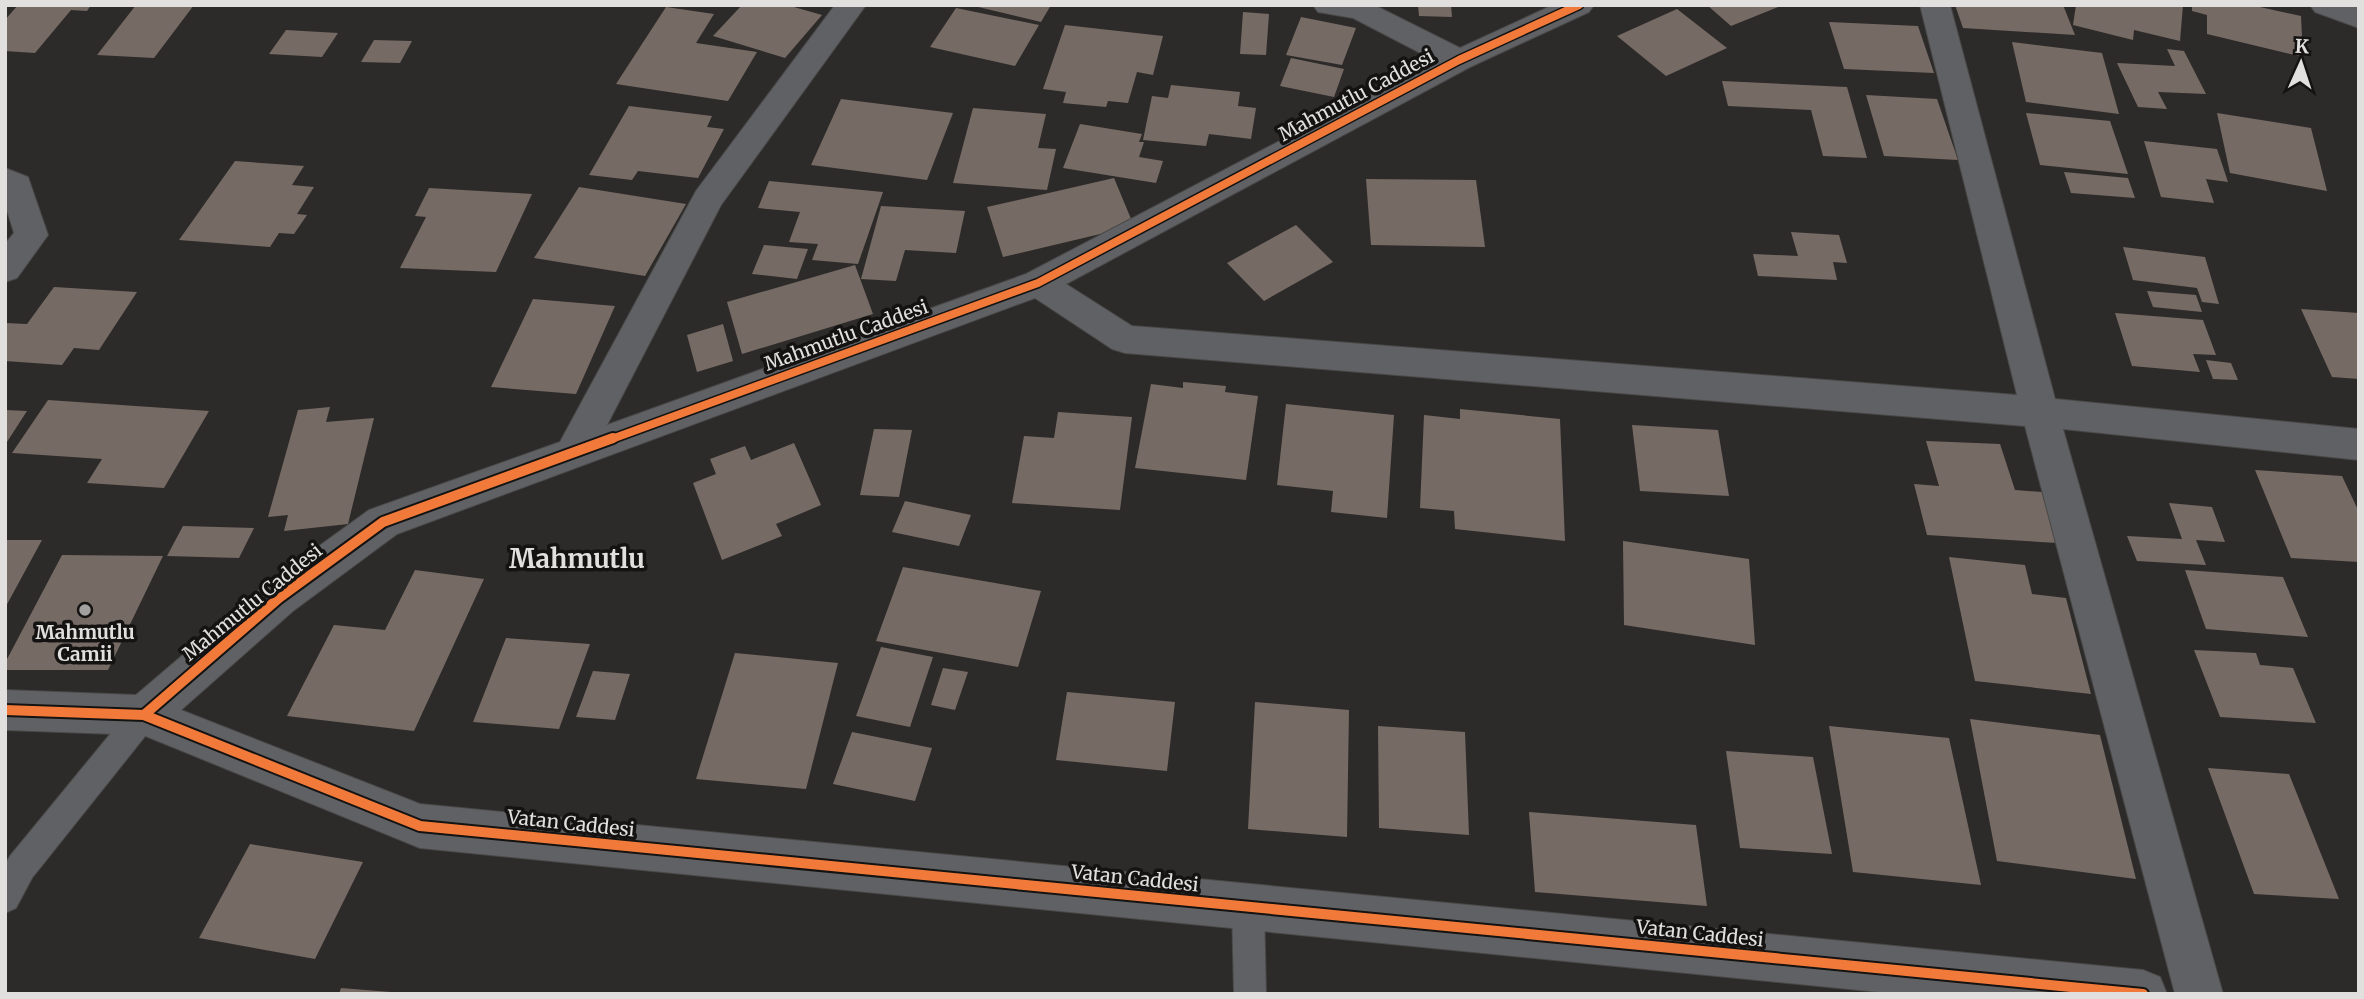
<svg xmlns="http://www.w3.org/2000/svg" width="2364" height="999" font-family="Merriweather,serif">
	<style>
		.building { fill: #766a64 }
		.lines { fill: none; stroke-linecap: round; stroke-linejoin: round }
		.service-casing { stroke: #494847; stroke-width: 2 }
		.minor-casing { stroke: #494847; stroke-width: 2 }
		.service { fill: #5f6165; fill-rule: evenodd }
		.minor { fill: #5f6165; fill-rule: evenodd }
		.cycleway-far1-casing { stroke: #141312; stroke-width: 11 }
		.cycleway-casing { stroke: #141312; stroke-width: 14 }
		.cycleway-far1 { stroke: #f17a3a; stroke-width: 8 }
		.cycleway { stroke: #f17a3a; stroke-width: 10 }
		.poi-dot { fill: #a3a19f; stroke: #141312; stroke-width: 2.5 }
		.labels { text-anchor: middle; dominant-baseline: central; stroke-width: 7; stroke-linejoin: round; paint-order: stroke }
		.street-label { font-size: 19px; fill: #e2e0de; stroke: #141312 }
		.poi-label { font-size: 19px; font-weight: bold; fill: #e2e0de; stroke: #141312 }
		.district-label { font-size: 26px; font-weight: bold; fill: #e2e0de; stroke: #141312 }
	</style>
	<rect width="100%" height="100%" fill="#2d2b29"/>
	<!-- building -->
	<path class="building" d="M18 5H91L87 11 71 10 35 53 5 51V20Z
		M136 5H194L154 58 97 55Z
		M742 5H787L822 15 785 58 713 36Z
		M970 5H1051L1041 22Z
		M1418 5H1451L1452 17 1419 16Z
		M1707 5H1783L1731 26Z
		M1955 5H2063L2075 35 1963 28Z
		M2076 5H2183L2180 41 2134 30 2133 40 2073 25Z
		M2192 5H2251L2301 16 2303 57 2207 34V15L2192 11Z
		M666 7 714 14 696 43 757 52 728 101 616 84Z
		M956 8 1039 25 1015 66 930 47Z
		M1677 9 1727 48 1666 76 1617 36Z
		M1243 12 1269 14 1266 55 1240 54Z
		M1301 17 1356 28 1342 65 1286 55Z
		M1829 22 1918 26 1934 73 1844 69Z
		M1065 25 1163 36 1153 75 1137 72 1128 103 1108 101 1106 107 1063 103 1066 92 1043 89Z
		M286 30 338 33 322 57 269 54Z
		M374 40 412 41 400 63 361 62Z
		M2012 42 2102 53 2119 114 2026 102Z
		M2167 49 2184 51 2206 94 2158 92 2167 109 2138 107 2117 63 2175 66Z
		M1291 58 1344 69 1334 97 1280 86Z
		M1722 81 1847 87 1867 158 1823 156 1811 110 1728 106Z
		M1171 85 1240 92 1238 106 1256 108 1251 139 1209 134 1206 146 1143 140 1152 96 1168 98Z
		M1866 95 1937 99 1958 160 1884 156Z
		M841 99 953 113 927 180 811 165Z
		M629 106 712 116 707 127 724 129 698 178 638 171 632 180 589 175Z
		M973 108 1046 114 1038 148 1056 149 1047 190 953 183Z
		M2026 113 2110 121 2128 174 2040 165Z
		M2217 113 2311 128 2327 191 2230 173Z
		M1080 124 1142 134 1139 142H1144L1139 157 1163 161 1156 183 1063 168Z
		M2144 141 2217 149 2228 182 2206 179 2214 203 2161 197Z
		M235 161 304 166 292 185 314 187 297 214 307 215 294 234 279 233 270 247 179 240Z
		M2064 172 2128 178 2135 198 2071 193Z
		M1114 178 1134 226 1003 257 987 207Z
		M1366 179 1476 180 1485 247 1371 245Z
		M769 181 883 192 858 264 812 260 818 244 789 242 800 212 758 208Z
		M579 187 686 204 645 276 534 258Z
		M429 188 532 194 496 272 400 268 426 217 415 216Z
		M881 206 965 211 956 253 905 250 896 281 861 279Z
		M1296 225 1333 262 1264 301 1227 263Z
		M1791 232 1839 235 1847 263 1833 262 1837 280 1758 276 1753 254 1798 256Z
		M764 245 808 249 797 279 752 274Z
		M2123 247 2205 257 2219 304 2202 302 2197 288 2133 280Z
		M855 265 873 314 742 354 727 302Z
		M54 287 137 292 99 350 74 348 62 365 5 361V323L27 324Z
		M2147 291 2196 295 2202 312 2153 307Z
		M533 299 615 306 576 394 491 387Z
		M2301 309 2359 313V379L2332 377Z
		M2115 313 2203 320 2216 355 2193 354 2200 372 2132 366Z
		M723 324 733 361 697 372 687 335Z
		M2206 360 2231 363 2238 380 2213 379Z
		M1183 382 1226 386 1225 392 1258 396 1246 480 1135 468 1151 384 1183 388Z
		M48 400 209 411 164 488 87 483 102 459 12 453Z
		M1286 404 1394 415 1387 518 1331 512 1333 491 1277 485Z
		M330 407 326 422 374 418 348 524 284 531 288 515 268 517 298 410Z
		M1460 409 1560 419 1565 541 1455 529 1454 511 1420 508 1424 415 1460 419Z
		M5 410 27 411 5 445Z
		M1058 412 1132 417 1120 510 1012 503 1024 436 1054 438Z
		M1632 425 1718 430 1729 496 1640 491Z
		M874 429 912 430 899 497 860 495Z
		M1926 441 2000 444 2015 490 2042 492 2058 543 1927 535 1914 484 1939 486Z
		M794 443 821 505 776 524 782 536 722 560 693 483 716 474 710 459 745 446 751 460Z
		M2255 470 2342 476 2359 512V562L2291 558Z
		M905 501 971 515 959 546 892 532Z
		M2169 503 2212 507 2225 542 2196 540 2206 565 2137 561 2127 536 2182 539Z
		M183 526 254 528 239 558 167 556Z
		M5 540H42L5 608Z
		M1623 541 1749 559 1755 645 1624 625Z
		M62 555 163 556 108 670H5V663Z
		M1949 557 2025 565 2032 594 2066 598 2091 694 1975 681Z
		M903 567 1041 591 1018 667 876 641Z
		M415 570 484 579 414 731 287 716 334 625 385 630Z
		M2185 570 2283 577 2308 637 2206 629Z
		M506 638 590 644 559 729 473 722Z
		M881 647 933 657 910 727 856 716Z
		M2194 650 2256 653 2260 665 2293 668 2316 723 2220 717Z
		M735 653 838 663 806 789 696 779Z
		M943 668 968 672 955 710 931 705Z
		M593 671 630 674 615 720 576 717Z
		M1067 692 1175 702 1167 771 1056 760Z
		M1255 702 1349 710 1347 837 1248 829Z
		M1970 719 2100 735 2136 879 1997 861Z
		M1378 726 1465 732 1469 835 1379 828Z
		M1829 726 1949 738 1981 885 1853 872Z
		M852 732 932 748 915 801 833 784Z
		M1726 751 1813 757 1832 854 1740 848Z
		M2208 768 2289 774 2339 899 2254 894Z
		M1529 812 1696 825 1707 906 1535 892Z
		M250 844 363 862 315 959 199 938Z
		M341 988 391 992V994H339Z"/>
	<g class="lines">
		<defs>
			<path id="service" d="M144 701 154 705 158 715 154 725 32 878 16 908 5 913V865L10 856 134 705Z
				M1248 891 1259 896 1264 907 1266 994H1234L1232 907 1237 896Z"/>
			<path id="minor" d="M835 5H866L721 205 607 425 1026 274 1434 60 1353 18 1318 12 1313 5H1374L1460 48 1553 5H1594L1589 12 1470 67 1066 284 1132 326 2017 395 1920 5H1950L2055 399 2359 429V460L2063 429 2223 994H2175L2025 426 1125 353 1112 349 1035 298 397 534 293 611 181 710 420 804 2143 970 2160 977 2167 994H1899L420 848 143 735 5 730V690L136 695 265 585 369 510 560 442 696 191Z
				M2310 5 2359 7V28L2315 12Z
				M5 168 28 177 48 235 17 278 5 282V244L14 233 5 204Z"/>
		</defs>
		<!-- service casing -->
		<use href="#service" class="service-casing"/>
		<!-- minor casing -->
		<use href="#minor" class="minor-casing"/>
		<!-- service -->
		<use href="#service" class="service"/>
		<!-- minor -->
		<use href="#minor" class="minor"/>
		<defs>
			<path id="cycleway-far1" d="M609 440 1038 283 1459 60 1579 5"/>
			<path id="cycleway" d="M5 710 144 715 420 826 2143 994
				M144 715 279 598 383 522 613 438"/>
		</defs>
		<!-- cycleway-far1 casing -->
		<use href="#cycleway-far1" class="cycleway-far1-casing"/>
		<!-- cycleway casing -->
		<use href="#cycleway" class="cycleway-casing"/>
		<!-- cycleway-far1 -->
		<use href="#cycleway-far1" class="cycleway-far1"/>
		<!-- cycleway -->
		<use href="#cycleway" class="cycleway"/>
	</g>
	<!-- markers -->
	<circle class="poi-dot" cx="85" cy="610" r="7"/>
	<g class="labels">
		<!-- street labels -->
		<g class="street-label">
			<text transform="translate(1356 95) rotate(-28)">Mahmutlu Caddesi</text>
			<text transform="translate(846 335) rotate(-20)">Mahmutlu Caddesi</text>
			<text transform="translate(252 602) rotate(-39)">Mahmutlu Caddesi</text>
			<text transform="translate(571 823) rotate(6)">Vatan Caddesi</text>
			<text transform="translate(1135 878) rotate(6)">Vatan Caddesi</text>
			<text transform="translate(1700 933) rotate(6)">Vatan Caddesi</text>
		</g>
		<!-- poi labels -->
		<g class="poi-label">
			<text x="85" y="632">Mahmutlu<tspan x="85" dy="22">Camii</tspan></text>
		</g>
		<!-- district labels -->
		<g class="district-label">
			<text x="577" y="558">Mahmutlu</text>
		</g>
	</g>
	<!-- border -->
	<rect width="2364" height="999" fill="none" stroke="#e2e0de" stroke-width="14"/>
	<!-- north arrow -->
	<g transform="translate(2301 63) rotate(3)" stroke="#141312" stroke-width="5" paint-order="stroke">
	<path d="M0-5L12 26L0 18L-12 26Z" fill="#e2e0de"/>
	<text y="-10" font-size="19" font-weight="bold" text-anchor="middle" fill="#e2e0de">K</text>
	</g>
</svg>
